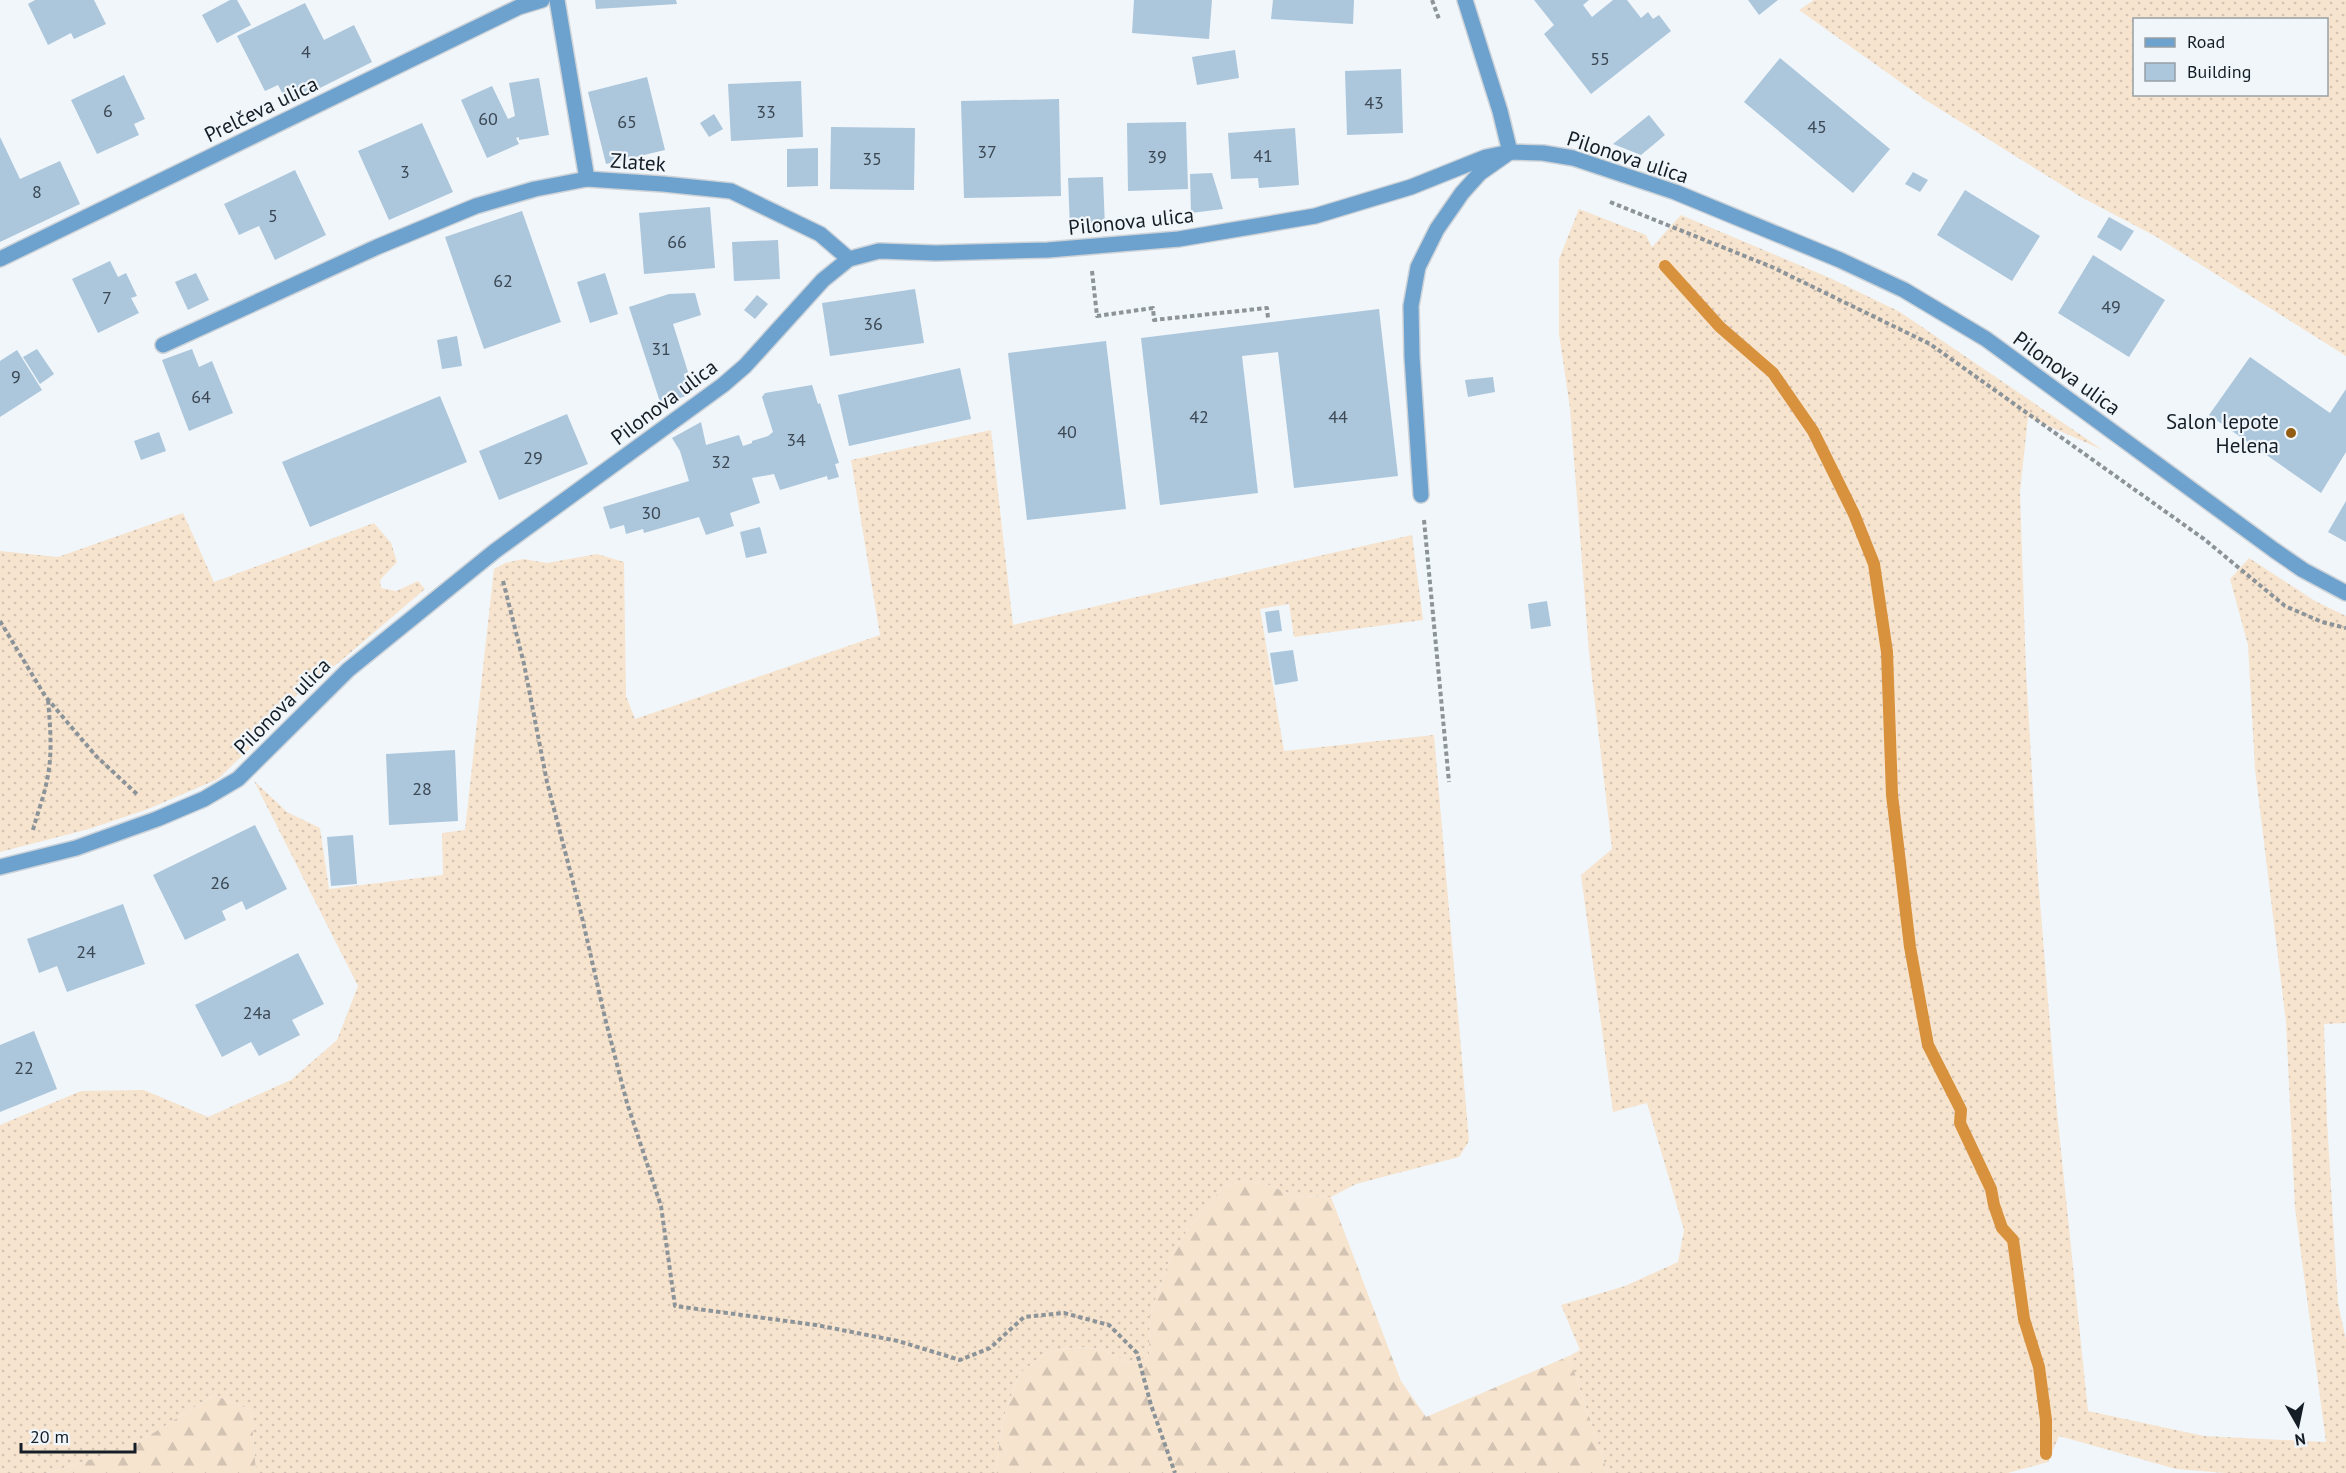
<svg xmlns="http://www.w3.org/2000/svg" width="2346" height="1473" font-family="'PT Sans',sans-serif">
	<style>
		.grass { fill: url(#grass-dots); fill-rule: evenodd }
		.forest { fill: url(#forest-firs) }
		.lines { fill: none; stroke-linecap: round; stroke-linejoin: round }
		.stream { stroke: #d8923d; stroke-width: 12 }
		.building { fill: #acc6dc }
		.service-casing { stroke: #cdd3d8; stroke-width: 18 }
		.minor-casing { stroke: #cdd3d8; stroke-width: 18 }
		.path { stroke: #8c9499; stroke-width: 4; stroke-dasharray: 4.5 3; stroke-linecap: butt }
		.service { stroke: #6ea2ce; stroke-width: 15 }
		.minor { stroke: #6ea2ce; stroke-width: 15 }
		.poi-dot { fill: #925c12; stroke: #f0f6fa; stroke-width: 2 }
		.labels { text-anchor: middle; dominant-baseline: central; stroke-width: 4.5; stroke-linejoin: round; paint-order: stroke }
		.number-label { font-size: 18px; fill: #3b4854 }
		.street-label { font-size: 21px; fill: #151e26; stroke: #f0f6fa }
		.poi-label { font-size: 21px; fill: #151e26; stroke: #f0f6fa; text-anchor: end }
	</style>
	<defs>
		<pattern id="grass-dots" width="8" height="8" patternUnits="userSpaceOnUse" patternTransform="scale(1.5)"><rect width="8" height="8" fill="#f7e4cf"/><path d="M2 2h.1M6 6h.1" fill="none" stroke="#d3c3b2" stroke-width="1.8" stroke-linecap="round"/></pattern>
		<pattern id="forest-firs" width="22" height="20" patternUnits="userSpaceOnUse" patternTransform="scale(1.5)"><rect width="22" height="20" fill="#f7e4cf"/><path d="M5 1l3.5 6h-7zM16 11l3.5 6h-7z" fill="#d3c3b2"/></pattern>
	</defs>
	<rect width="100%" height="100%" fill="#f0f6fa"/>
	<!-- grass -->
	<path class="grass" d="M1814 0H2346V356L2155 236 2081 197 1927 101 1799 10ZM2134 20H2326V94H2134Z
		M1579 209 1646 235 1652 247 1681 215 1830 278 1900 312 2103 450 2028 417 2020 492 2026 671 2038 877 2057 1112 2088 1411 2204 1436 2326 1442 2295 1208 2286 1022 2255 769 2248 645 2230 579 2249 558 2315 601 2346 616V1023L2324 1024 2327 1121 2338 1303 2346 1340V1473H2225L2176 1469 2059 1436 2048 1462 2008 1473H1608L1569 1356 1580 1350 1561 1305 1625 1286 1678 1262 1684 1230 1647 1103 1613 1112 1581 875 1612 849 1589 652 1570 408 1559 334V259Z
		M991 430 1013 625 1412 535 1423 620 1294 637 1289 604 1260 609 1284 751 1434 735 1469 1141 1459 1157 1356 1184 1331 1197 1294 1196 1264 1183 1242 1181 1223 1187 1188 1229 1171 1255 1150 1315 1149 1355 1139 1361 1128 1363 1102 1349 1076 1347 1046 1353 1019 1374 1003 1419 995 1473H256L251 1410 214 1395 131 1447 47 1473H0V1125L81 1091 144 1090 208 1117 291 1080 337 1040 358 986 254 781 287 812 320 828 329 889 443 875 442 833 465 830 494 569 505 563 523 559 547 563 597 554 624 562 626 696 635 719 880 635 851 460Z
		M183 513 214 582 374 523 391 543 397 562 380 580 381 588 396 591 418 581 425 589 337 664 301 690 274 725 218 779 148 809 89 829 0 852V551L58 557Z"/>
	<!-- forest -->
	<path class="forest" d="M1242 1181 1264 1183 1294 1196 1331 1197 1401 1381 1426 1417 1569 1356 1608 1473H995L1003 1419 1019 1374 1046 1353 1076 1347 1102 1349 1128 1363 1139 1361 1149 1355 1150 1315 1171 1255 1188 1229 1223 1187Z
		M214 1395 251 1410 256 1473H47L131 1447Z"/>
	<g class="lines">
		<!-- stream -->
		<path class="stream" d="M1665 266 1720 327 1773 373 1813 431 1854 514 1874 564 1887 652 1892 795 1910 947 1928 1045 1961 1110 1960 1123 1991 1189 1994 1205 2002 1228 2013 1240 2024 1319 2039 1367 2046 1420V1454"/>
	</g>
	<!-- building -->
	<path class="building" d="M35 0H94L106 24 74 39 71 33 48 45 28 4Z
		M230 0H237L251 25 217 43 202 15Z
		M595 0H676L677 4 596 9Z
		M1134 0H1212L1209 39 1132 33Z
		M1273 0H1354L1353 24 1271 19Z
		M1534 0H1589L1583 5 1592 17 1613 0H1627L1641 18 1648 12 1653 19 1659 15 1671 31 1591 94 1544 34 1554 25Z
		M1748 0H1778L1759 15Z
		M305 3 324 40 354 25 372 62 288 104 278 85 265 91 237 36Z
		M1235 50 1239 78 1197 85 1192 57Z
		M1780 58 1890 149 1853 193 1744 102Z
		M1401 69 1403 133 1347 135 1345 71Z
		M124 75 145 119 134 124 139 135 97 154 71 100Z
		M647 77 665 150 606 164 588 92Z
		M539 78 549 135 519 140V137L516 138 519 144 487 158 461 100 492 86 508 119 515 116 509 83Z
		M801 81 803 137 731 141 728 84Z
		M1059 99 1061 196 964 198 961 101Z
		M714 114 723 129 709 137 700 123Z
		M1649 115 1665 135 1641 155 1613 144Z
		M1186 122 1188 189 1128 191 1127 123Z
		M422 123 453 192 389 220 358 151Z
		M831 127 915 128 914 190 830 189Z
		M1295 128 1299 185 1259 188 1258 178 1231 179 1228 133Z
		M0 137 20 179 60 161 80 204 0 242Z
		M818 148V186L787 187V149Z
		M295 170 326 235 275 260 259 226 239 235 224 204Z
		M1913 172 1928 180 1920 192 1905 184Z
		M1212 173 1223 209 1191 213 1190 174Z
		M1103 177 1105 228 1070 229 1068 178Z
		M1965 190 2040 236 2012 281 1937 235Z
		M710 207 715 268 644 274 639 213Z
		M522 211 561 322 484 349 445 237Z
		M2109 217 2134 231 2121 251 2097 237Z
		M778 240 780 279 734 281 732 242Z
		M2093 255 2165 300 2129 357 2058 313Z
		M110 261 118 277 126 273 137 296 131 298 139 313 98 333 72 279Z
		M196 273 209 300 188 310 175 282Z
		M605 273 618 314 590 323 577 282Z
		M915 289 924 343 830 356 822 303Z
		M695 293 701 315 673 324 688 372 684 374 691 394 661 405 629 307 669 294Z
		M757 295 768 304 755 319 744 310Z
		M1379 309 1398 476 1294 488 1278 352 1242 356 1258 493 1160 505 1141 338Z
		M457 336 462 366 442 369 437 340Z
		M1106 341 1126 509 1027 520 1008 353Z
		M37 349 54 374 40 384 23 357Z
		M192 349 199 367 212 361 233 413 189 431 162 360Z
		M17 350 42 390 0 417V361Z
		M2250 357 2330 413 2346 389V452L2321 493 2209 415Z
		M960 368 971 419 849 446 838 395Z
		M1493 377 1495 392 1468 397 1465 380Z
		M812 385 818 404 820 403 839 463 835 464 839 477 828 480 827 476 780 490 774 474 752 478 760 503 730 513 734 526 706 535 699 517 644 533 643 529 626 534 624 525 610 529 603 507 689 481 680 451 672 438 701 422 706 445 739 435 743 446 752 443V441L768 436 773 432 762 397 765 393Z
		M440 396 467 462 310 527 282 462Z
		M567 414 588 464 499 500 479 451Z
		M159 432 166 451 141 460 134 441Z
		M2346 501V542L2328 532Z
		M760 527 767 553 746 558 740 532Z
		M1547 601 1551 626 1531 629 1528 604Z
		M1279 610 1282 631 1268 633 1265 612Z
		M1293 650 1298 681 1275 685 1270 653Z
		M455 750 458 821 389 825 386 754Z
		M255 825 287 889 246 910 242 901 222 911 226 920 185 940 153 875Z
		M353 835 357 884 331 886 327 837Z
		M123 904 145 964 67 992 57 966 39 973 27 939Z
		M298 953 324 1004 292 1020 300 1035 259 1056 251 1042 222 1057 195 1005Z
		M34 1031 57 1089 0 1112V1045Z"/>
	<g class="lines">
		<defs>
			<path id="service" d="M163 345 377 247 476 206 535 189 587 179
				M1421 495 1412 357 1411 306 1418 267 1437 229 1462 193 1480 173 1510 152"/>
			<path id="minor" d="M557 0 587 179 663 184 731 191 820 234 849 259
				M1465 0 1500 111 1510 152
				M0 259 519 7 542 0
				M0 867 76 848 157 819 204 799 238 779 348 670 495 551 723 385 745 366 823 280 849 259 879 251 936 253 1048 250 1179 239 1315 216 1411 187 1486 157 1510 152 1543 153 1573 158 1675 192 1840 260 1904 290 1986 339 2274 550 2303 570 2346 593"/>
		</defs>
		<!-- service casing -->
		<use href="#service" class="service-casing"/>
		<!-- minor casing -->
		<use href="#minor" class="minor-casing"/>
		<!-- path -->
		<path class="path" d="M1432 0 1439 19
			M1610 202 1772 267 1930 344 2204 539 2285 606 2322 622 2346 628
			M1092 271 1097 316 1153 308 1154 320 1267 308 1268 318
			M1424 520 1449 782
			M503 581 524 664 547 782 581 913 605 1018 627 1103 661 1206 675 1306 816 1325 898 1341 960 1360 990 1348 1024 1317 1064 1313 1109 1325 1137 1353 1151 1405 1175 1473
			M0 621 45 696 96 756 139 796
			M33 830C37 814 44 797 47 780 53 753 50 726 48 699"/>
		<!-- service -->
		<use href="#service" class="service"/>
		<!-- minor -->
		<use href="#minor" class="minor"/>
	</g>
	<!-- markers -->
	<circle class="poi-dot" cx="2291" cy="433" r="6"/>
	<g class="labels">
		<!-- number labels -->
		<g class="number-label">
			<text x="306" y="51">4</text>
			<text x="1600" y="58">55</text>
			<text x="1374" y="102">43</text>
			<text x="108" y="110">6</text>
			<text x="766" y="111">33</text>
			<text x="488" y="118">60</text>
			<text x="627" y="121">65</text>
			<text x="1817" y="126">45</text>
			<text x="987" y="151">37</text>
			<text x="1263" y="155">41</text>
			<text x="1157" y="156">39</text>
			<text x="872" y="158">35</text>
			<text x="405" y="171">3</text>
			<text x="37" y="191">8</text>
			<text x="273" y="215">5</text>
			<text x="677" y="241">66</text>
			<text x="503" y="280">62</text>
			<text x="107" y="297">7</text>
			<text x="2111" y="306">49</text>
			<text x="873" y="323">36</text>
			<text x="661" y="348">31</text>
			<text x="16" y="376">9</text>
			<text x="201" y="396">64</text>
			<text x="1199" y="416">42</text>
			<text x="1338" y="416">44</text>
			<text x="1067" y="431">40</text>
			<text x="796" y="439">34</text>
			<text x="533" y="457">29</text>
			<text x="721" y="461">32</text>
			<text x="651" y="512">30</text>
			<text x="422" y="788">28</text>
			<text x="220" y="882">26</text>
			<text x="86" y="951">24</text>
			<text x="257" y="1012">24a</text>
			<text x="24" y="1067">22</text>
		</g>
		<!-- street labels -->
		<g class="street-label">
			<text transform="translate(261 109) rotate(-26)">Prelčeva ulica</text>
			<text transform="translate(1628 157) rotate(18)">Pilonova ulica</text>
			<text transform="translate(638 162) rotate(4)">Zlatek</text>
			<text transform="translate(1131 221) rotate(-6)">Pilonova ulica</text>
			<text transform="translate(2067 373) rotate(36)">Pilonova ulica</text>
			<text transform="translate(664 402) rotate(-37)">Pilonova ulica</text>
			<text transform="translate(282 706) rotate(-45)">Pilonova ulica</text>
		</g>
		<!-- poi labels -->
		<g class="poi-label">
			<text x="2279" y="421">Salon lepote<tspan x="2279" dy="24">Helena</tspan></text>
		</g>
	</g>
	<!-- legend -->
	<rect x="2133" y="18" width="195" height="78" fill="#f0f6fa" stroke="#98a0a5" stroke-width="1.5"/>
	<rect x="2145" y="38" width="30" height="9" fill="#6ea2ce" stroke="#98a0a5" stroke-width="1.5"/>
	<text x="2187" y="48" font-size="18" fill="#151e26">Road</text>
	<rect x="2145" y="63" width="30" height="18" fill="#acc6dc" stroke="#98a0a5" stroke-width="1.5"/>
	<text x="2187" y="78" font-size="18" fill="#151e26">Building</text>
	<!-- north arrow -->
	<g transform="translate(2298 1425) rotate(171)" stroke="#f0f6fa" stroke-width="4.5" paint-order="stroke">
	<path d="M0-4.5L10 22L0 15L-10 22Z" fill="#151e26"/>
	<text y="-9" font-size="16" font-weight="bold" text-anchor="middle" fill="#151e26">N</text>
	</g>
	<!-- scale -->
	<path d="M21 1443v9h114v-9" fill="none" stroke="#151e26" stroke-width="3"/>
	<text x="30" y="1443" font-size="18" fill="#151e26" stroke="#f0f6fa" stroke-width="4.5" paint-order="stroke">20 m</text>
</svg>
